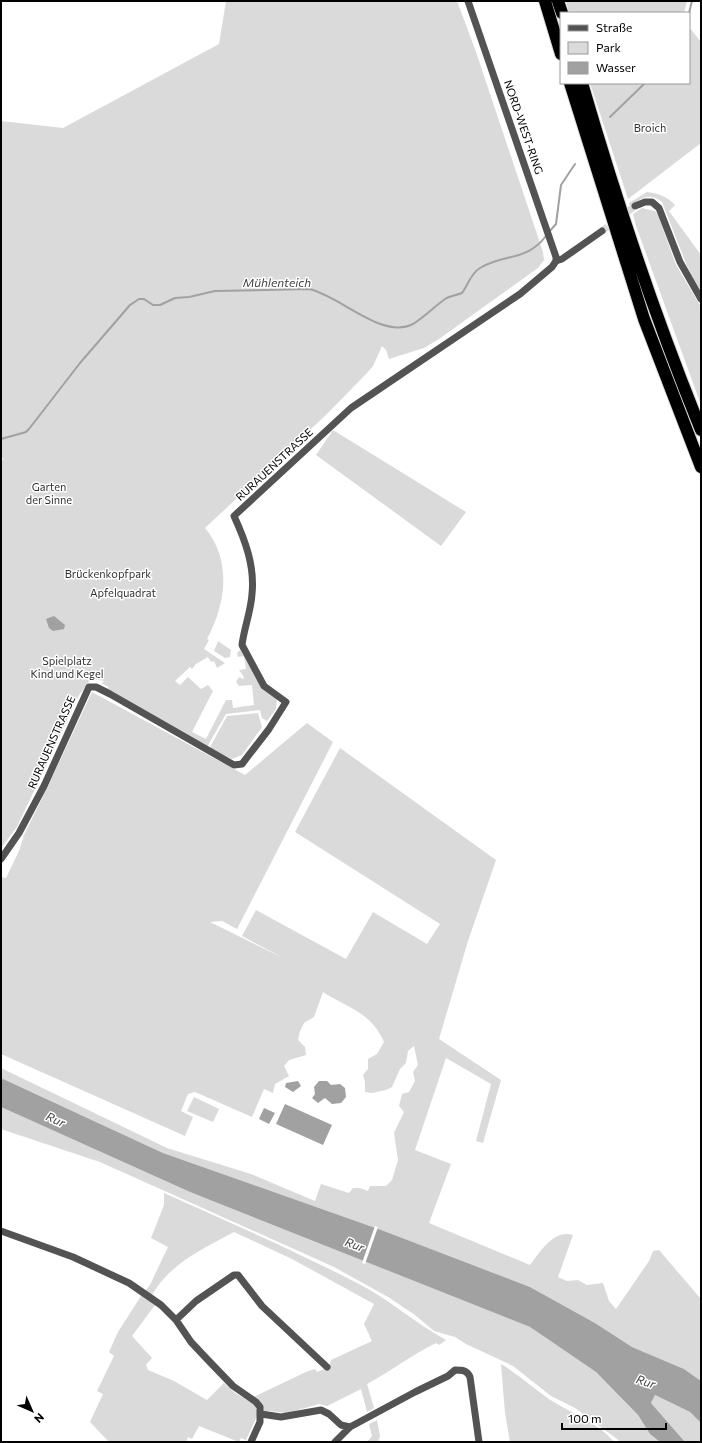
<svg xmlns="http://www.w3.org/2000/svg" width="702" height="1443" font-family="Commissioner,sans-serif">
	<style>
		.green { fill: #dadada; fill-rule: evenodd }
		.water { fill: #a1a1a1 }
		.pier { fill: #fff }
		.lines { fill: none; stroke-linecap: round; stroke-linejoin: round }
		.stream { stroke: #a1a1a1; stroke-width: 2 }
		.street-tunnel { stroke: #d9d9d9; stroke-width: 7; stroke-dasharray: 7 3.5; stroke-linecap: butt }
		.highway-casing { stroke: #dbdbdb; stroke-width: 14 }
		.street { stroke: #535353; stroke-width: 7 }
		.highway { stroke: #000; stroke-width: 12 }
		.labels { text-anchor: middle; dominant-baseline: central; stroke-width: 3; stroke-linejoin: round; paint-order: stroke }
		.street-label { font-size: 11px; fill: #000; stroke: #fff }
		.park-label { font-size: 11px; fill: #313131; stroke: #fff }
		.water-label { font-size: 12px; font-style: italic; fill: #424242; stroke: #fff }
	</style>
	<rect width="100%" height="100%" fill="#fff"/>
	<!-- green -->
	<path class="green" d="M226 1H457L475 49 543 252 544 260 538 268 439 339 424 348 389 359 386 350 382 346 373 366 367 373 327 414 205 528C232 560 226 604 207 639L209 640 204 649 225 663 217 668 214 661 211 662 208 657 196 664 192 669 190 667 175 681 180 685 188 677 201 689 208 685 213 691 192 732 206 739 226 700H232L233 708 254 705 252 685 239 686 236 682 239 677 243 679 244 677 239 670 246 669 244 656 238 657 237 653 240 650 256 678 277 700 276 709 267 721 262 718 260 710 226 714 207 747 107 688 109 687 101 683 105 681 91 679 79 695 17 827 1 848V463L4 458 1 459V121L63 128 219 44Z
		M566 1H687L684 13H569Z
		M689 27 701 42V143L628 199 590 83H689Z
		M647 192C659 194 667 196 675 205L669 211 701 255V292L687 266 662 202C649 192 642 198 630 206L629 203Z
		M642 208 655 211 658 215 676 265 701 307V405L636 226 633 214Z
		M333 430 466 512 441 546 316 455Z
		M218 641 231 650 230 657 225 658 214 651Z
		M92 692 245 775 307 723 333 742 237 929 222 921 210 922 285 959 242 936 256 910 346 959 373 912 427 944 440 924 295 832 340 748 496 860 468 941 439 1039 501 1080 483 1143 476 1141 491 1084 446 1058 415 1150 451 1164 429 1223 530 1265C540 1252 554 1229 573 1235L558 1277 567 1281 578 1280 587 1285 603 1283 609 1301 616 1309 649 1261 653 1251 659 1250 701 1299V1381L684 1369 632 1347 595 1323 530 1287 384 1231 163 1153 1 1078V1068L167 1148 251 1174 315 1201 321 1184 349 1193 353 1188H360L368 1191 370 1186H386L392 1180 398 1160 394 1133 404 1112 399 1106 402 1094 409 1092 415 1081 413 1072 418 1065 414 1046 408 1051 406 1063 400 1069 392 1087 386 1090 372 1093 365 1092V1082L363 1075 368 1069V1059L377 1054 384 1042C371 1012 348 1008 323 992L314 1017 304 1023 300 1031 298 1040 305 1047 306 1055 289 1060 284 1066 289 1076 275 1084 273 1093 264 1089 252 1117 195 1092 188 1094 181 1111 193 1117 185 1136 1 1054V877L6 878 19 851 24 835 49 784Z
		M258 713 262 727 242 755 232 759 209 749 227 716Z
		M194 1097 219 1109 213 1122 187 1111Z
		M1 1107 190 1192 530 1327 596 1372 638 1415 650 1434 660 1442H621L575 1408 551 1396 513 1366 466 1344 455 1337 434 1331 415 1315 388 1297 334 1267 100 1162 1 1129Z
		M164 1193C228 1222 294 1250 357 1283 389 1299 415 1323 446 1340L439 1345 436 1343C413 1354 391 1371 367 1384L374 1408 367 1412 361 1389 327 1406 319 1404 287 1413 269 1411 257 1416 246 1440 241 1438 239 1442 199 1426 192 1439 188 1437 186 1442H109L90 1422 103 1394 97 1391 114 1356 109 1352 118 1332 141 1296 150 1285 168 1247 151 1238 164 1205ZM234 1232 292 1259 374 1304 364 1324 372 1341 331 1360 329 1367 317 1372 315 1369 308 1371 247 1400 235 1393 224 1383 207 1400 174 1381 148 1370 146 1365 152 1358 132 1336 155 1305 149 1301C166 1265 201 1250 234 1232Z
		M501 1364C518 1374 532 1387 549 1399 567 1411 601 1424 614 1442H510L505 1413Z
		M655 1395 690 1412 701 1423V1442H685L651 1403Z
		M377 1420 380 1436 378 1442H367L372 1436 369 1424Z"/>
	<!-- water -->
	<path class="water" d="M54 616 65 625 64 629 53 631 49 628 46 619Z
		M1 1078 163 1153 384 1231 530 1287 595 1323 632 1347 684 1369 701 1381V1423L690 1412 655 1395 651 1403 685 1442H660L650 1434 638 1415 596 1372 530 1327 190 1192 1 1107Z
		M298 1081 301 1086 293 1092 285 1087 286 1083Z
		M319 1081H327L331 1085 340 1084 345 1088 346 1097 341 1103 332 1104 325 1098 318 1103 312 1098 315 1094 314 1087Z
		M285 1104 332 1125 323 1145 276 1124Z
		M264 1108 275 1113 269 1124 259 1119Z"/>
	<!-- pier -->
	<path class="pier" d="M375 1226 378 1227 365 1264 362 1263Z"/>
	<g class="lines">
		<!-- stream -->
		<path class="stream" d="M689 13 692 1
			M610 117 645 83
			M549 232 556 224 561 185 575 164
			M1 439 26 432 29 429 80 363 130 305 139 299H144L153 305H160L175 298 189 297 215 291 309 289C341 296 382 340 413 324 424 317 434 307 445 299 450 296 457 295 462 293 468 285 471 273 480 268 505 253 526 262 546 236"/>
		<!-- street-tunnel -->
		<path class="street-tunnel" d="M602 231 635 206"/>
		<defs>
			<path id="highway" d="M545 1 561 54
				M558 1 562 13
				M570 83 644 319 701 467
				M582 83C616 200 655 317 701 430"/>
		</defs>
		<!-- highway casing -->
		<use href="#highway" class="highway-casing"/>
		<!-- street -->
		<path class="street" d="M468 1 556 257V261
			M635 206 645 202H652L659 208 680 262 701 299
			M1 859 19 833 44 786 89 687H96L110 694 234 765 242 764 269 729 286 702 264 686 242 645C244 628 251 611 252 594 255 566 245 540 234 516L351 408 520 294 552 267 556 261 562 259 602 231
			M1 1231 73 1257 129 1283 161 1305 176 1320 191 1342 207 1359 233 1386 256 1402 260 1407V1422L251 1442
			M176 1320 196 1301 234 1275H238L262 1306 327 1367
			M261 1414 281 1417 321 1410 329 1414 341 1425 350 1427 415 1392 448 1376 455 1370C462 1370 467 1370 470 1377L479 1442
			M335 1442 350 1427"/>
		<!-- highway -->
		<use href="#highway" class="highway"/>
	</g>
	<g class="labels">
		<!-- street labels -->
		<g class="street-label">
			<text transform="translate(524 127) rotate(71)">NORD-WEST-RING</text>
			<text transform="translate(274 464) rotate(-43)">RURAUENSTRASSE</text>
			<text transform="translate(51 742) rotate(-66)">RURAUENSTRASSE</text>
		</g>
		<!-- park labels -->
		<g class="park-label">
			<text x="650" y="127">Broich</text>
			<text x="49" y="486">Garten<tspan x="49" dy="13">der Sinne</tspan></text>
			<text x="108" y="573">Brückenkopfpark</text>
			<text x="123" y="592">Apfelquadrat</text>
			<text x="67" y="660">Spielplatz<tspan x="67" dy="13">Kind und Kegel</tspan></text>
		</g>
		<!-- water labels -->
		<g class="water-label">
			<text x="277" y="282">Mühlenteich</text>
			<text transform="translate(56 1119) rotate(24)">Rur</text>
			<text transform="translate(355 1244) rotate(21)">Rur</text>
			<text transform="translate(646 1381) rotate(18)">Rur</text>
		</g>
	</g>
	<!-- border -->
	<rect width="702" height="1443" fill="none" stroke="#000000" stroke-width="4"/>
	<!-- legend -->
	<rect x="560" y="12" width="130" height="72" fill="#ffffff" stroke="#999999"/>
	<rect x="568" y="25" width="20" height="6" fill="#535353" stroke="#999999"/>
	<text x="596" y="32" font-size="12" fill="#000000">Straße</text>
	<rect x="568" y="42" width="20" height="12" fill="#dadada" stroke="#999999"/>
	<text x="596" y="52" font-size="12" fill="#000000">Park</text>
	<rect x="568" y="62" width="20" height="12" fill="#a1a1a1" stroke="#999999"/>
	<text x="596" y="72" font-size="12" fill="#000000">Wasser</text>
	<!-- north arrow -->
	<g transform="translate(32 1411) rotate(135)" stroke="#ffffff" stroke-width="3" paint-order="stroke">
	<path d="M0-3L7 15L0 10L-7 15Z" fill="#000000"/>
	<text y="-6" font-size="11" font-weight="bold" text-anchor="middle" fill="#000000">N</text>
	</g>
	<!-- scale -->
	<path d="M562 1423v6h104v-6" fill="none" stroke="#000000" stroke-width="2"/>
	<text x="568" y="1423" font-size="12" fill="#000000" stroke="#ffffff" stroke-width="3" paint-order="stroke">100 m</text>
</svg>
